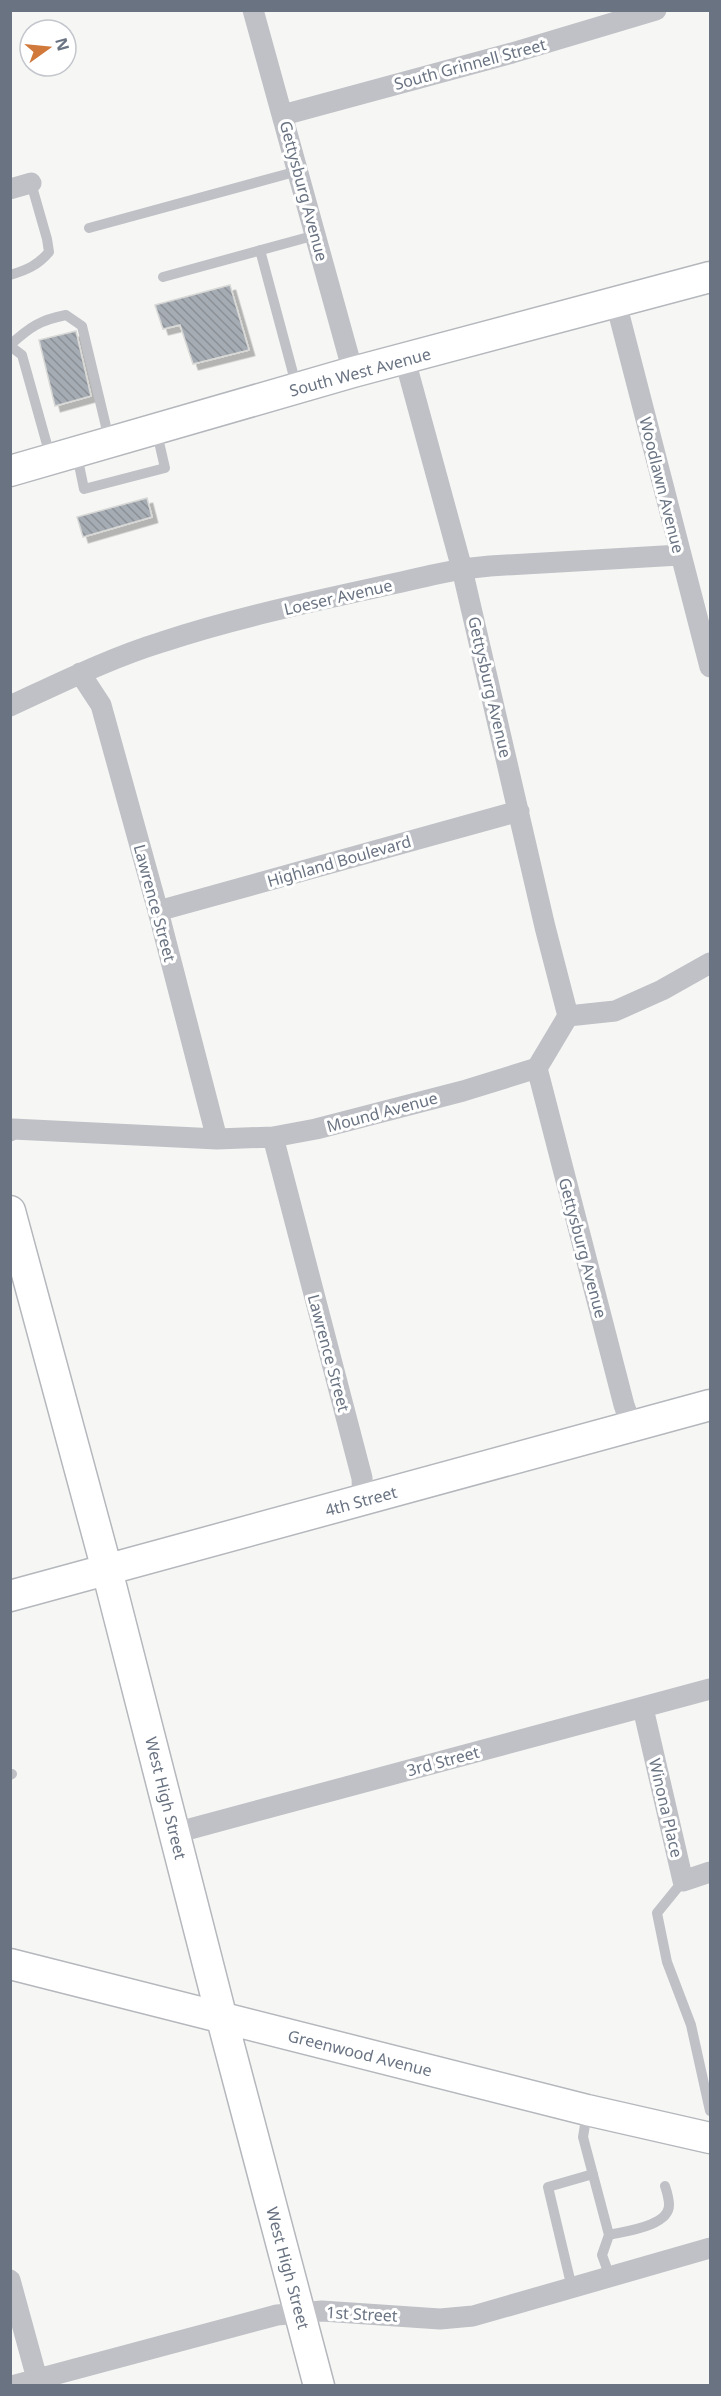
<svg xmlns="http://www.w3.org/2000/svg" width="721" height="2396" font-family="'Noto Sans',sans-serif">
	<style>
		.building { fill: url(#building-back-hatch); stroke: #d8d9d7; stroke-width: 1.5; filter: url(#shadow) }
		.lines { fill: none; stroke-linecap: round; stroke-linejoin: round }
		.secondary-casing { stroke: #b4b7bc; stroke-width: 33 }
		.lane { stroke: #bfc1c6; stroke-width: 10 }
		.street { stroke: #bfc1c6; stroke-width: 21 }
		.secondary { stroke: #fff; stroke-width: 30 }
		.labels { text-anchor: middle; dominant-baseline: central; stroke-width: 6; stroke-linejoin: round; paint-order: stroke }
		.street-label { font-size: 16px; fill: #697382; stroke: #fff }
	</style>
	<defs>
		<pattern id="building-back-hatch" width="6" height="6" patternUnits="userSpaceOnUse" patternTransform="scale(1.5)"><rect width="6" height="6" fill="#a6acb3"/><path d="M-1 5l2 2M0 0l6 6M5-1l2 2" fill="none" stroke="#8b9097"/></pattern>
		<filter id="shadow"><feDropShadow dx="5.5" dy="5.5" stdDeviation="0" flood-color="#0004"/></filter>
	</defs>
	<rect width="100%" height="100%" fill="#f6f7f4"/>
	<!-- building -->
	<path class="building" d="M230 285 249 350 193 364 180 325 163 329 155 305Z
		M76 331 91 396 55 406 39 340Z
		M147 498 152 517 83 537 77 517Z"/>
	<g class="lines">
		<defs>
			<path id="secondary" d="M10 471 353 372 710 277
				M10 1211 107 1570 222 2019 319 2386
				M10 1596 710 1405
				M10 1964 587 2110 710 2138"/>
		</defs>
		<!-- secondary casing -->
		<use href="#secondary" class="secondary-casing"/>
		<!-- lane -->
		<path class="lane" d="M89 228 298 171
			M260 250 297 388
			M10 275C27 270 38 265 49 252L47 239 31 183
			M163 277 316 235
			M10 345C30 327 40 320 66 315L82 326 109 439
			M10 346 22 355 51 459
			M77 455 84 489 165 468 156 429
			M10 1775 12 1774
			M683 1881 657 1913 667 1962 691 2025 710 2111
			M587 2113 583 2137 609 2235C626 2231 669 2226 669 2205 669 2199 667 2192 665 2186
			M609 2235 602 2255 610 2277
			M572 2288 548 2187 593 2174"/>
		<!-- street -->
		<path class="street" d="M253 10 353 372
			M283 115 512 53 656 10
			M10 189 31 183
			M616 303 710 667
			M405 360 462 569 545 927 568 1016
			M80 673 101 705 158 911 217 1139
			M10 706C60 683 110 658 162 642 249 613 342 596 432 575L462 569 490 566 680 555
			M158 911 519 811
			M537 1068 624 1405 632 1427
			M10 1131 13 1129 217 1139 273 1137 316 1129 463 1091 537 1068 568 1016 615 1011 662 990 710 963
			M273 1137 362 1478 363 1501
			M643 1708 683 1881 710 1872
			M175 1833 710 1689
			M10 2280 39 2386
			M12 2386 277 2315 322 2311 440 2319 473 2316 710 2248"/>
		<!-- secondary -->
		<use href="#secondary" class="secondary"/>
	</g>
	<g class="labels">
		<!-- street labels -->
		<g class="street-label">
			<text transform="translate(470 64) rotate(-15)">South Grinnell Street</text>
			<text transform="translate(304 191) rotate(75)">Gettysburg Avenue</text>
			<text transform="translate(360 372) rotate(-15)">South West Avenue</text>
			<text transform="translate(662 485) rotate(76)">Woodlawn Avenue</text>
			<text transform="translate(338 597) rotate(-13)">Loeser Avenue</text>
			<text transform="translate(490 687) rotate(77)">Gettysburg Avenue</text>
			<text transform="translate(339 861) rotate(-16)">Highland Boulevard</text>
			<text transform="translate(155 903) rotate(75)">Lawrence Street</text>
			<text transform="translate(382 1112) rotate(-15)">Mound Avenue</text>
			<text transform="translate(583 1248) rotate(75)">Gettysburg Avenue</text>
			<text transform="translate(329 1353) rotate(75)">Lawrence Street</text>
			<text transform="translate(361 1501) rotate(-15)">4th Street</text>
			<text transform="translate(443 1761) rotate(-15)">3rd Street</text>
			<text transform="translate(166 1798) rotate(76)">West High Street</text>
			<text transform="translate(666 1808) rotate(77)">Winona Place</text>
			<text transform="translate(360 2053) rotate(14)">Greenwood Avenue</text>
			<text transform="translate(288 2268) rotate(75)">West High Street</text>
			<text transform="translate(362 2314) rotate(3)">1st Street</text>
		</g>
	</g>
	<!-- border -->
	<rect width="721" height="2396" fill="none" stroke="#697382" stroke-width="24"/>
	<!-- north arrow -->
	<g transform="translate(48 48) rotate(75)"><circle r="28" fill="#ffffff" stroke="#c3c7cd" stroke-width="1.5"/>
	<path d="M0-4.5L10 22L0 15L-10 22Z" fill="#d1783b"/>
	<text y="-9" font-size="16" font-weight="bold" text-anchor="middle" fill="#697382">N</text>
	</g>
</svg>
